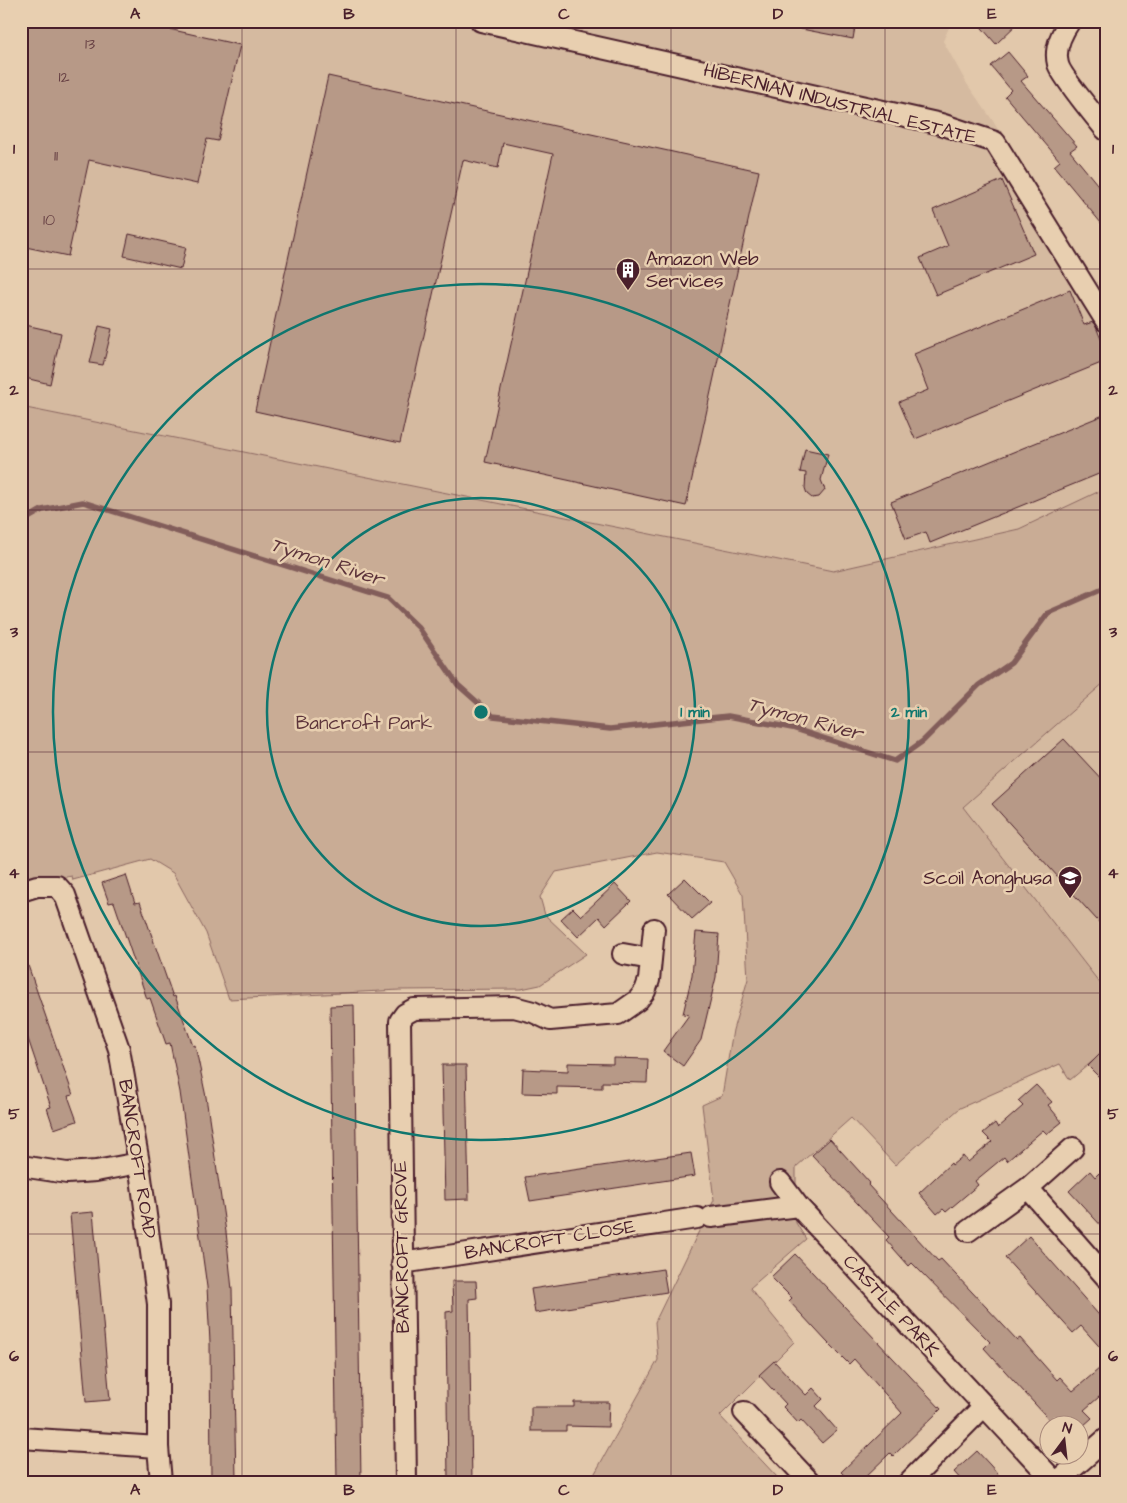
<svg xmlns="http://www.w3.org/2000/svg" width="1127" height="1503" font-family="'Architects Daughter',sans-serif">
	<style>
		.built { fill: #d5baa0 }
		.green { fill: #c9ac95; stroke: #8a6660 }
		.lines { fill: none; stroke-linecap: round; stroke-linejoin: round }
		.stream { stroke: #825d5a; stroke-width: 5.5 }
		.building { fill: #b79987; stroke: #4a1f2b }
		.minor-casing { stroke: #4a1f2b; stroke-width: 24 }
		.minor { stroke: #e8cfb0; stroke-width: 20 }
		.grid { fill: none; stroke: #4a1f2b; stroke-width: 1; stroke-opacity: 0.55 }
		.ring { fill: none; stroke: #0f766e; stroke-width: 2.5 }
		.labels { text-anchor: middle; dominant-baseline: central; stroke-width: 5; stroke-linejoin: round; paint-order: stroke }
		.number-label { font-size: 16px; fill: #653e42 }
		.street-label { font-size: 19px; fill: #4a1f2b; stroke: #e8cfb0 }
		.poi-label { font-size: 19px; fill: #4a1f2b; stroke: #e8cfb0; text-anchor: start }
		.park-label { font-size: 19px; fill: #5d343b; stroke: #e8cfb0 }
		.water-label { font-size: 20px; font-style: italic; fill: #5d343b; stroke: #e8cfb0 }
		.centre { fill: #0f766e; stroke: #e8cfb0; stroke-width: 2.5 }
		.ring-label { font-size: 15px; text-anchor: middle; font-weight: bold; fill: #0f766e; stroke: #e8cfb0; stroke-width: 5; stroke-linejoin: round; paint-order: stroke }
		.neatline { fill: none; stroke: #4a1f2b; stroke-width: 2 }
		.grid-label { font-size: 16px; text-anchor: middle; font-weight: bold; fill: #4a1f2b }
	</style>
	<rect width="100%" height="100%" fill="#e2c8ab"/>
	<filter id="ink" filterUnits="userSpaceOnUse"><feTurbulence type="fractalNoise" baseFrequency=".02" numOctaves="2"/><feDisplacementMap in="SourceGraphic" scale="10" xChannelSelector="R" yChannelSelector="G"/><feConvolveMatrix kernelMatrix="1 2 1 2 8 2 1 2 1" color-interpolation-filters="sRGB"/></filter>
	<g filter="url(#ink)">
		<!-- built -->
		<path class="built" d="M21 21H952L943 41 967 84 991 118 1106 303V488L1019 529 833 571 21 407Z
			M1106 681V991L963 807Z"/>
		<!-- green -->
		<path class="green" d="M21 407 833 571 1019 529 1106 488V681L963 807 1106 991V1050L1070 1080 1060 1064 960 1108 895 1165 851 1118 796 1167V1223L806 1239 750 1288 794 1342 720 1416 778 1478 774 1482H590L658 1360 655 1322 714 1200 702 1105 722 1096 733 1030 748 979 743 895 724 862 657 852 556 872 540 897 545 915 586 954 540 985 521 989 400 990 229 999 206 933 173 873 150 859 73 880 72 876 21 885Z"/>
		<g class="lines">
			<!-- stream -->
			<path class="stream" d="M21 522 42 510 83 502 388 598 419 628 458 685 493 716 610 729 728 716 792 728 895 761 923 741 979 685 1011 663 1048 613 1103 589 1106 585"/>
		</g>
		<!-- building -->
		<path class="building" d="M21 21H133L240 45 218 141 207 139 197 184 89 160 68 256 21 246Z
			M796 21H856L853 39 796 28Z
			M976 21H1020L996 44Z
			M1008 52 1028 76 1021 81 1077 146 1070 151 1106 195V229L1054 166 1060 161 1005 96 1011 90 991 66Z
			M328 76 759 171 686 506 485 462 553 154 503 143 498 168 463 160 400 443 255 411Z
			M1002 180 1034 254 936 295 920 258 948 246 933 210Z
			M129 234 186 247 181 269 124 256Z
			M1070 290 1084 325 1093 322 1096 327 1106 351V361L915 439 899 402 928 390 914 354Z
			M21 324 61 333 50 384 21 377Z
			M99 326 112 329 103 365 90 363Z
			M1106 414V471L930 543 926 532 906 539 891 502Z
			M805 449 828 454 821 480 825 490 819 497 812 498 807 494 805 488 806 473 800 472Z
			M1064 739 1106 784V930L992 804Z
			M126 875 135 903 140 902 173 997 175 996 193 1046 195 1045 206 1097 226 1232 232 1290 236 1479H211L210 1342 207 1287 180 1092 170 1043 166 1044 150 998 147 999 114 902 109 903 102 883Z
			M685 878 710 903 692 919 668 894Z
			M615 884 631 901 606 925 599 917 578 937 561 919 573 908 581 916Z
			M696 932 719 934 716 977 701 1040 683 1066 663 1051 689 1015 683 1014 692 975Z
			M21 951H23L73 1095 68 1096 77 1121 54 1129 47 1108 51 1107 21 1018Z
			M354 1005 361 1482H337L330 1006Z
			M1106 1048V1084L1088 1066Z
			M613 1058 648 1059 647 1083 602 1082V1088L557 1087V1094L522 1093 523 1069 568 1071V1063L613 1064Z
			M442 1065H466L469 1199 445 1200Z
			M1036 1085 1052 1102 1048 1105 1062 1122 1047 1134 1043 1130 1007 1161 1004 1157 975 1181 978 1185 946 1212 943 1209 937 1214 919 1193 951 1163 952 1165 963 1156 968 1162 992 1142 983 1133 995 1123 998 1128 1023 1106 1018 1101Z
			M830 1139 870 1183 868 1185 938 1261 941 1259 1017 1340 1020 1338 1057 1380 1060 1377 1073 1391 1106 1363V1391L1084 1410 1092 1418 1083 1426H1055L984 1348 990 1342 912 1263 909 1266 886 1240 889 1237 812 1155Z
			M691 1153 695 1176 530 1201 525 1177Z
			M1090 1171 1095 1177 1099 1173 1106 1181V1231L1069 1191Z
			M93 1212 110 1400 86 1402 70 1214Z
			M1029 1236 1106 1323V1354L1081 1326 1073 1333 1005 1258Z
			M795 1254 941 1409 893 1456 890 1453 860 1482H851L841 1472 902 1413 854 1359 849 1364 827 1342 789 1301 792 1298 771 1277Z
			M663 1269 667 1292 535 1313 531 1289Z
			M452 1281H476L477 1298 469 1299 472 1482H448L446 1312 453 1311Z
			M774 1361 806 1395 813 1388 823 1399 816 1406 837 1430 822 1443 801 1420 798 1423 788 1412 783 1407 786 1404 759 1375Z
			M574 1402H609L608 1427 566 1426V1431H531V1407H574Z
			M977 1451 990 1465 1005 1482H963L954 1472Z"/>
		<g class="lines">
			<defs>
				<path id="minor" d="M481 21 941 124 995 142 1106 321
					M1070 21C1061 34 1054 49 1058 64 1060 74 1097 119 1106 130
					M21 891 37 886H57L65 895 119 1049 139 1163 158 1304V1447L161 1482
					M623 954 651 959
					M21 1166 67 1173 96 1171 139 1163
					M780 1182 798 1206 1055 1482
					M1028 1188 1106 1277
					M711 1217 798 1206
					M968 1231 1028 1188 1073 1148
					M402 1263 697 1218
					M744 1412 810 1482
					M21 1438 158 1447
					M406 1482 400 1021 405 1014 414 1009 514 1007 533 1012 550 1020 618 1014 638 1000 645 991 649 980 654 929
					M909 1482 983 1407
					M1057 1482 1106 1439"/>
			</defs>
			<!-- minor casing -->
			<use href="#minor" class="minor-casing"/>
			<!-- minor -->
			<use href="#minor" class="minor"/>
		</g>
	</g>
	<!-- grid -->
	<path class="grid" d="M242 21V1482M456 21V1482M671 21V1482M885 21V1482M21 269H1106M21 510H1106M21 752H1106M21 993H1106M21 1234H1106"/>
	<!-- distance rings -->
	<g class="ring">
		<circle cx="481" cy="712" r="214"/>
		<circle cx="481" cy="712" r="428"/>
	</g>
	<!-- icons -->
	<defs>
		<symbol id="building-pin" viewBox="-11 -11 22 30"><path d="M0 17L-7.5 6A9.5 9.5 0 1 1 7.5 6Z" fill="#4a1f2b" stroke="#e8cfb0"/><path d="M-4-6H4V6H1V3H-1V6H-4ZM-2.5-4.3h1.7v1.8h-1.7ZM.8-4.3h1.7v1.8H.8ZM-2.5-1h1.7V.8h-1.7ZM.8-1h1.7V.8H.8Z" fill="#fff"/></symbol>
		<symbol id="school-pin" viewBox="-11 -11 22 30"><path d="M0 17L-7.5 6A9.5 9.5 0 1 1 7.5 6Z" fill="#4a1f2b" stroke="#e8cfb0"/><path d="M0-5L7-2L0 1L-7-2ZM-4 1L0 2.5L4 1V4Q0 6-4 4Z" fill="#fff"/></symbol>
	</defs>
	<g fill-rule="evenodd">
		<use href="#building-pin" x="614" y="256" width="28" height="38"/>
		<use href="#school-pin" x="1056" y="864" width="28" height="38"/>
	</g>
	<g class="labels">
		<!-- number labels -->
		<g class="number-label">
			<text x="90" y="44">13</text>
			<text x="64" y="77">12</text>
			<text x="56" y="156">11</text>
			<text x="49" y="220">10</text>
		</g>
		<!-- street labels -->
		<g class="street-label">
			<text transform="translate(840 104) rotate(14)">HIBERNIAN INDUSTRIAL ESTATE</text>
			<text transform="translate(137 1159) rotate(81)">BANCROFT ROAD</text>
			<text transform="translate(550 1240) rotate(-9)">BANCROFT CLOSE</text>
			<text transform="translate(402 1247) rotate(-91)">BANCROFT GROVE</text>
			<text transform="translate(891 1306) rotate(47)">CASTLE PARK</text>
		</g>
		<!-- poi labels -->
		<g class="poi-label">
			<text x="646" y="259">Amazon Web<tspan x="646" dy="22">Services</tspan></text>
			<text x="1052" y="878" text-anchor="end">Scoil Aonghusa</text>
		</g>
		<!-- park labels -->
		<g class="park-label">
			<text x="364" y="723">Bancroft Park</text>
		</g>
		<!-- water labels -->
		<g class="water-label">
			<text transform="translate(327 562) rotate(18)">Tymon River</text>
			<text transform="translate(805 719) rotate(15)">Tymon River</text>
		</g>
	</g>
	<circle cx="481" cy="712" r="8" class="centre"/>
	<g class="ring-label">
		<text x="695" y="717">1 min</text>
		<text x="909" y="717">2 min</text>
	</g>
	<!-- margin -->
	<rect width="1127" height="1503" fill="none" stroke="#e8cfb0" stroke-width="55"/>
	<!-- north arrow -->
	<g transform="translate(1064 1440) rotate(15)"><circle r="24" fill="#e8cfb0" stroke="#a9897b"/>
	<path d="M0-4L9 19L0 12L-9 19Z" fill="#4a1f2b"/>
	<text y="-8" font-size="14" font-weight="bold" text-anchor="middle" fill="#4a1f2b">N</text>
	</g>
	<rect x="28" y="28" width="1072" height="1448" class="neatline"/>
	<g class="grid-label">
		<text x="135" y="19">A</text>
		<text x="349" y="19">B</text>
		<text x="564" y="19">C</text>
		<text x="778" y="19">D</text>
		<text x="992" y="19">E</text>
		<text x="14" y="154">1</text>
		<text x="1113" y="154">1</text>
		<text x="14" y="395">2</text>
		<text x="1113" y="395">2</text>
		<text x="14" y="637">3</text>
		<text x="1113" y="637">3</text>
		<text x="14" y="878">4</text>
		<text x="1113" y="878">4</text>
		<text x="14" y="1119">5</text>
		<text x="1113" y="1119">5</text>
		<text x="14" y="1361">6</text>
		<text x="1113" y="1361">6</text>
		<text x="135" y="1495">A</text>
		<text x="349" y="1495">B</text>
		<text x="564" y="1495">C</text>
		<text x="778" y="1495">D</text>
		<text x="992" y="1495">E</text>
	</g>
</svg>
